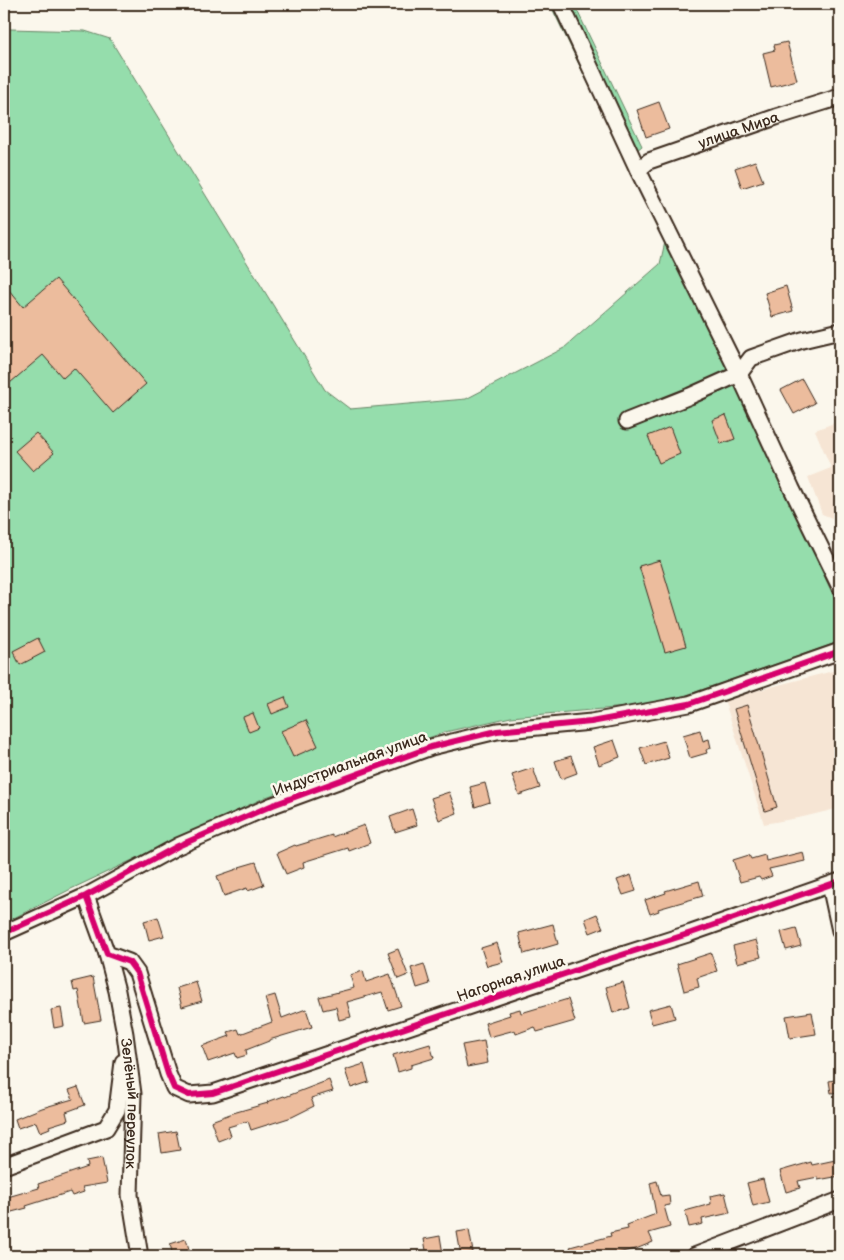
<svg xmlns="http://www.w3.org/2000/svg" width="844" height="1260" font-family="'Balsamiq Sans',sans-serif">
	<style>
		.built { fill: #f6e5d4 }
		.green { fill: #95ddac; stroke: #688465 }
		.building { fill: #ecbc9d; stroke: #3b2a1e }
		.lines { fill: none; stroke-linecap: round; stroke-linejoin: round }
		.minor-casing { stroke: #3b2a1e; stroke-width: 19 }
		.minor { stroke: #fbf7ec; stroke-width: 15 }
		.cycleway-casing { stroke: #fbf7ec; stroke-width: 9 }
		.cycleway { stroke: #d6006c; stroke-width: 6 }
		.labels { text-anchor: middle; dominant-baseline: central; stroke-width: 5; stroke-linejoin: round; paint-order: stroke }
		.street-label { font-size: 15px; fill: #3b2a1e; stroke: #fbf7ec }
	</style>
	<rect width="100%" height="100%" fill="#fbf7ec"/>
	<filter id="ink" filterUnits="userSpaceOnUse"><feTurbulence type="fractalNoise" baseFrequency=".02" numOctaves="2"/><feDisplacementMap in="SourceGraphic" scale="10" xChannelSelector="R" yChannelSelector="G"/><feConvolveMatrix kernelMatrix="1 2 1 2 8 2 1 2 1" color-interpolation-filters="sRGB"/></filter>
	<g filter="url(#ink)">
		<!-- built -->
		<path class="built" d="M840 421V535L832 518 822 514 808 477 831 468 815 430Z
			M837 670 840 679V808L803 817 764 824 724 699Z"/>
		<!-- green -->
		<path class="green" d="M550 4H574L642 146 625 160Z
			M4 27 10 29 85 31 110 39 325 390 350 409 466 399 564 348 660 264 665 242 679 260 840 610V640L833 644 690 694 649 705 511 717 445 732 266 797 71 889 4 923Z"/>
		<!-- building -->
		<path class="building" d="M787 42 797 80 771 87 763 53 775 50 774 45Z
			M659 102 669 129 646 137 637 110Z
			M755 161 763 181 742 188 735 168Z
			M56 279 146 384 113 413 74 368 63 378 43 355 4 388V284L23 307Z
			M786 286 793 311 772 317 765 293Z
			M802 379 815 403 794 414 781 390Z
			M726 415 735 439 721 444 712 420Z
			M670 427 680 454 659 463 648 436Z
			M36 433 54 453 33 471 15 451Z
			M660 560 686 646 665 652 639 566Z
			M38 638 45 652 20 665 13 651Z
			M285 697 289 707 272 714 268 704Z
			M747 705 777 807 765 811 734 709Z
			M253 713 259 728 249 732 243 717Z
			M306 720 318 746 293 757 281 731Z
			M700 730 703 741 709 739 711 748 706 750 707 753 690 758 683 735Z
			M614 740 620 757 599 765 593 747Z
			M664 741 669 758 646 765 640 748Z
			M571 756 577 773 561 779 555 761Z
			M533 768 540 788 519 795 512 775Z
			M485 783 490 802 475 807 470 787Z
			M449 792 457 813 439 820 431 798Z
			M412 809 417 825 395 832 390 817Z
			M364 825 370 843 349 851 348 848 303 862 304 867 286 874 277 853 295 845 296 846 332 835V837Z
			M803 852 805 861 769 869 772 876 761 880 759 877 740 882 733 860 749 855 751 859 765 855 766 861Z
			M256 862 264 885 248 891 247 888 224 896 217 876 240 868 239 867Z
			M631 875 636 891 623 895 617 880Z
			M699 881 703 896 658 909 659 911 650 914 645 900 666 893 665 891Z
			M597 914 603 928 590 933 585 919Z
			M158 917 164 936 149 940 144 921Z
			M553 924 558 944 524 954 519 933Z
			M796 928 801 946 786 950 781 932Z
			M756 940 761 957 737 963 733 946Z
			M497 943 503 962 487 966 481 948Z
			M398 949 408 975 398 979 388 953Z
			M711 953 717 971 697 978 699 987 684 991 677 964Z
			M424 964 430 984 417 988 411 968Z
			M363 971 366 982 390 974 401 1006 388 1010 382 992 347 1002 351 1017 339 1020 336 1007 323 1010 319 997 354 988 350 975Z
			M93 977 101 1020 84 1023 78 990 74 991 72 982Z
			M196 982 202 1001 182 1007 177 988Z
			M623 982 630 1008 613 1013 606 987Z
			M275 995 282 1018 306 1009 312 1027 269 1040V1041L246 1050 247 1055 237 1058 235 1053 208 1062 202 1046 230 1036 228 1032 238 1029 240 1034 272 1022 265 998Z
			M568 999 575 1021 537 1032 535 1027 516 1034 515 1030 489 1037 485 1023 510 1015 509 1012 520 1009 521 1013Z
			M671 1004 675 1018 652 1024 648 1010Z
			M61 1008 64 1026 54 1028 51 1010Z
			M812 1012 816 1034 790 1038 786 1016Z
			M484 1041 488 1063 467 1067 462 1045Z
			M430 1044 434 1058 411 1065V1068L398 1072 393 1055Z
			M364 1064 369 1082 351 1088 345 1070Z
			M840 1079V1092L831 1093 829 1081Z
			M329 1080 333 1091 311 1098 314 1106 292 1117 251 1130 248 1121 228 1127 231 1136 218 1141 211 1121 233 1113 268 1103 267 1102 284 1096 285 1097Z
			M78 1087 85 1105 66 1112 68 1120 49 1126 50 1128 40 1132 36 1122 18 1128 15 1119 42 1108 73 1099 69 1090Z
			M176 1131 180 1150 162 1153 159 1134Z
			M102 1158 107 1183 82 1187 84 1192 72 1196 70 1192 26 1206 27 1208 4 1214V1198L39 1188 38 1184 88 1167 87 1161Z
			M840 1159V1176L818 1180V1177L798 1181 800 1188 786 1192 780 1171 811 1162 812 1165Z
			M763 1179 769 1202 753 1206 747 1183Z
			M657 1181 661 1196 669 1195 670 1205 664 1206 670 1227 649 1233 653 1242 636 1249 602 1256H573L570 1247 611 1236 610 1233 628 1229 627 1225 656 1214 650 1183Z
			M725 1193 730 1213 702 1219 703 1224 689 1227 685 1211 711 1204 710 1196Z
			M469 1230 473 1252 461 1255 457 1232Z
			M440 1236 443 1254 427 1256 424 1239Z
			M186 1239 191 1256H173L170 1244Z"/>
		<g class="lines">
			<defs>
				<g id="minor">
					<path d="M561 4 638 170 739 374 792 489 840 587"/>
					<path id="s1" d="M638 170 649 161 776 117 840 97"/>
					<path d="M627 421 690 396 739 374 751 358 802 340 840 331"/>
					<path d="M830 885 840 931"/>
					<path d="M86 896 107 954 129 962 137 973 168 1074 174 1088 189 1095 213 1093 603 961 691 933 840 881"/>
					<path d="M4 933 86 896 178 846 273 805 431 747 497 731 591 722 689 704 840 651"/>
					<path id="s2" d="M107 954 117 991 125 1034 133 1094 130 1195 140 1256"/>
					<path d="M4 1166 106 1128 117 1110 123 1062"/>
					<path d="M694 1256 840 1200"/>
				</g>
			</defs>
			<!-- minor casing -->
			<use href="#minor" class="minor-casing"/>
			<!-- minor -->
			<use href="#minor" class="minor"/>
			<defs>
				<path id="cycleway" d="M86 896 107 954 129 962 137 973 168 1074 174 1088 189 1095 213 1093 603 961 691 933 840 881
					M4 933 86 896 178 846 273 805 431 747 497 731 591 722 689 704 840 651"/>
			</defs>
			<!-- cycleway casing -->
			<use href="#cycleway" class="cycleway-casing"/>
			<!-- cycleway -->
			<use href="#cycleway" class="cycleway"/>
		</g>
	</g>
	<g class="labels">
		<!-- street labels -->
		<g class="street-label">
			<text stroke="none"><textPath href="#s1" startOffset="109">улица Мира</textPath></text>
			<text transform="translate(350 764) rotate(-20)">Индустриальная улица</text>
			<text transform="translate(511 979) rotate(-19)">Нагорная улица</text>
			<text stroke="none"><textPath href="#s2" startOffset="152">Зелёный переулок</textPath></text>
		</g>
	</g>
	<!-- margin -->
	<rect width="844" height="1260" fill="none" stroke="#fbf7ec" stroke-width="20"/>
	<rect x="10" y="10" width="824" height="1240" fill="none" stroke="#3b2a1e" stroke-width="2" filter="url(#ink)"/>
</svg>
